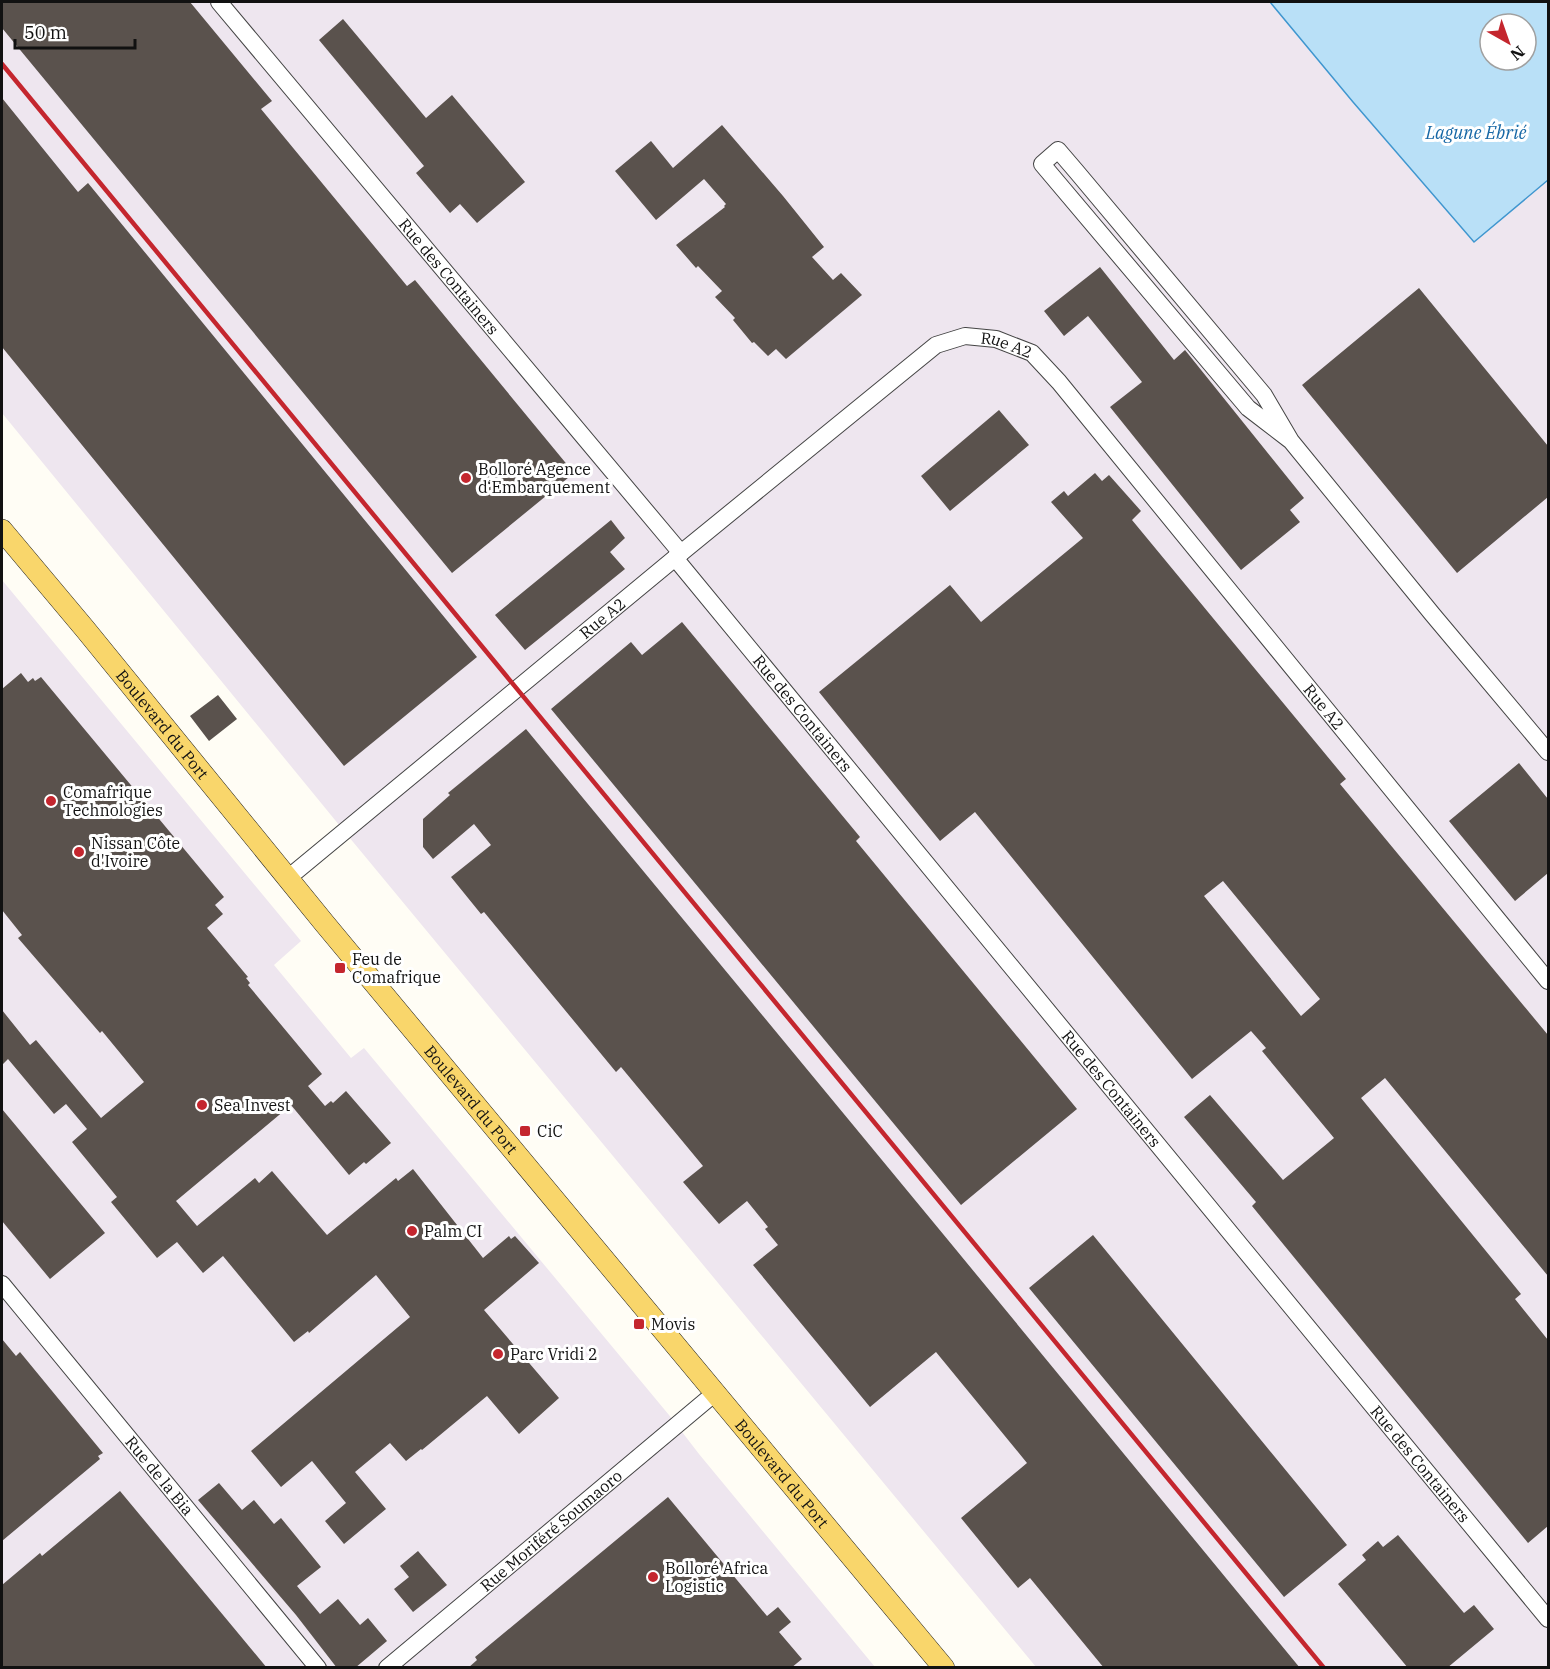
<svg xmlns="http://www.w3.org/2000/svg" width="1550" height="1669" font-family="'IBM Plex Serif',serif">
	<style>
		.industrial { fill: #eee6ef }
		.water { fill: #b9e0f7; stroke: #3f96cf; stroke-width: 1.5; fill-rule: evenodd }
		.building { fill: #5a524d; fill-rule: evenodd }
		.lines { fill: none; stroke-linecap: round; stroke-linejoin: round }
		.minor-casing { stroke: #444; stroke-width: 18 }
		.major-casing { stroke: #222; stroke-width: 22 }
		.minor { stroke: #fff; stroke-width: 16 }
		.major { stroke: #f9d66b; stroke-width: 21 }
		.rail { stroke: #c4262e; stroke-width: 4.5 }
		.poi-dot { fill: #c4262e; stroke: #fff; stroke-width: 2 }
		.labels { text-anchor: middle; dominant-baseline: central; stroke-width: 6; stroke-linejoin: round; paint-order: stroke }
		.street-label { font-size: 16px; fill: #111; stroke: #fff }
		.poi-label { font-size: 16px; fill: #111; stroke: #fff; text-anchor: start }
		.water-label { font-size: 18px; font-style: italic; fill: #1768a6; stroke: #fff }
	</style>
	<rect width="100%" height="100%" fill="#fffdf5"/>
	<!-- industrial -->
	<path class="industrial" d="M2 2H1270L1353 102 1474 242 1548 180V1667H1036L344 831 2 413Z
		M2 580 301 941 274 965 351 1058 364 1048 669 1415 699 1454 875 1667H2Z"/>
	<!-- water -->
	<path class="water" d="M1270 2H1548V180L1474 242 1353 102ZM1490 24H1526V60H1490Z"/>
	<!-- building -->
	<path class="building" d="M2 2H190L272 101 261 109 407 286 415 280 574 473 452 573 2 28Z
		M343 19 426 118 452 95 525 182 477 223 460 204 450 213 416 173 424 166 319 40Z
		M2 98 78 192 88 183 477 657 344 766 2 347Z
		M722 125 783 196 824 247 812 257 833 280 841 273 862 295 786 359 776 349 768 356 754 342 752 343 733 320 735 318 715 297 722 291 698 266 696 268 676 245 725 207 724 206 726 204 704 179 656 220 615 171 651 141 673 168Z
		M1100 267 1174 360 1185 350 1304 498 1290 510 1300 522 1241 570 1110 407 1142 382 1088 316 1064 336 1044 311Z
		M1419 288 1548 446V497L1457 573 1302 385Z
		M999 410 1029 445 950 511 921 476Z
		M1095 473 1102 481 1109 475 1141 511 1132 520 1346 779 1340 784 1548 1035V1276L1385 1078 1361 1098 1521 1294 1515 1299 1548 1340V1526L1528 1543 1252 1206 1256 1202 1184 1117 1210 1095 1283 1180 1334 1138 1262 1051 1266 1048 1251 1031 1192 1079 975 812 940 841 819 692 950 585 981 622 1083 538 1051 502 1064 491 1068 496ZM1223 881 1320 999 1301 1016 1204 896Z
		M611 520 625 538 610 552 625 569 525 650 495 615Z
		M682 622 860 837 856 841 1077 1109 961 1205 551 709 631 642 642 655Z
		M21 673 28 682 33 678 35 681 41 677 224 897 215 905 223 914 207 928 248 977 246 978 250 983 248 985 322 1074 308 1086 325 1106 331 1101 333 1103 346 1091 391 1143 366 1164 364 1162 349 1175 291 1105 176 1201 197 1226 255 1178 259 1183 272 1171 327 1235 396 1178 398 1181 413 1169 483 1258 509 1236 511 1239 515 1236 539 1263 484 1310 559 1398 519 1434 487 1396 422 1450 421 1449 406 1461 390 1443 355 1472 386 1509 344 1544 325 1521 346 1503 312 1461 281 1487 251 1451 410 1317 376 1275 309 1333 308 1331 294 1342 223 1256 203 1273 177 1242 157 1258 111 1202 117 1197 72 1142 87 1129 66 1104 54 1114 8 1059 2 1065V1010L30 1045 36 1040 101 1118 144 1082 102 1031 100 1033 18 938 22 935 2 910V689Z
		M218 695 237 719 209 741 190 716Z
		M526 729 948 1240 1300 1668H1104L1030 1578 1018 1588 961 1518 1027 1463 936 1352 870 1407 753 1265 778 1245 765 1229 768 1227 747 1201 719 1224 683 1182 703 1166 621 1067 616 1072 484 912 481 914 451 877 491 845 474 824 433 859 423 847V819L450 795 448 793Z
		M1519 763 1548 799V873L1515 901 1449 821Z
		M2 1109 105 1233 50 1279 2 1221Z
		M1093 1235 1347 1545 1284 1597 1029 1288Z
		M2 1339 16 1356 20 1352 103 1453 98 1456 100 1459 2 1541Z
		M219 1483 242 1510 254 1500 274 1524 281 1518 321 1567 297 1586 320 1614 338 1599 360 1625 368 1618 387 1641 355 1668H337L296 1615 198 1500Z
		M120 1491 233 1627 267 1668H2V1585L40 1553 42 1556Z
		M668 1497 767 1616 778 1607 791 1622 779 1632 802 1659 791 1668H468L477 1660 475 1657Z
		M1398 1535 1464 1613 1474 1605 1494 1629 1447 1668H1408L1338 1584 1366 1560 1362 1555 1378 1541 1383 1547Z
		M418 1551 447 1585 413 1612 394 1589 409 1577 400 1566Z"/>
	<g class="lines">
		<defs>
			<g id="minor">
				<path id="s1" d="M219 2 681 553"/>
				<path d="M1291 441 1248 408 1042 164 1058 150 1076 171 1264 395 1291 441 1433 615 1548 752"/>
				<path id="s2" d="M675 558 1548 1619"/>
				<path id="s3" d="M288 878 681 553 936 345 965 336 996 339 1032 353 1059 382 1548 981"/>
				<path id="s4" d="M2 1284 318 1668"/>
				<path id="s5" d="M387 1668 715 1393"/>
			</g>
			<g id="major">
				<path id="s6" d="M2 530 85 629 325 924 944 1668"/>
			</g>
		</defs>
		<!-- minor casing -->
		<use href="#minor" class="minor-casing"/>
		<!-- major casing -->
		<use href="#major" class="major-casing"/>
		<!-- minor -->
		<use href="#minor" class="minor"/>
		<!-- major -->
		<use href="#major" class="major"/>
		<!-- rail -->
		<path class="rail" d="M2 64 1324 1668"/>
	</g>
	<!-- markers -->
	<g class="poi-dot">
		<circle cx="466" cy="478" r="6"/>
		<circle cx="51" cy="801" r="6"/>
		<circle cx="79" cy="852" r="6"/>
		<rect x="334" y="962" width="12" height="12" rx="3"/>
		<circle cx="202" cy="1105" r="6"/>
		<rect x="519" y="1125" width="12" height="12" rx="3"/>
		<circle cx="412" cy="1231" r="6"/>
		<rect x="633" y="1318" width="12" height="12" rx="3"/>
		<circle cx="498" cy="1354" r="6"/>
		<circle cx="653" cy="1577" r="6"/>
	</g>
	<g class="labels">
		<!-- street labels -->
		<g class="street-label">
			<text stroke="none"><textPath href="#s1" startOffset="358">Rue des Containers</textPath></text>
			<text stroke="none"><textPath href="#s3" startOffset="912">Rue A2</textPath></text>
			<text stroke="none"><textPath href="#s3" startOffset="408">Rue A2</textPath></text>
			<text stroke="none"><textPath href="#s3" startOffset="1398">Rue A2</textPath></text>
			<text stroke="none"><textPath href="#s2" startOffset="201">Rue des Containers</textPath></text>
			<text stroke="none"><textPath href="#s6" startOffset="252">Boulevard du Port</textPath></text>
			<text stroke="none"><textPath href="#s2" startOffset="687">Rue des Containers</textPath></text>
			<text stroke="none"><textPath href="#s6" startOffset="738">Boulevard du Port</textPath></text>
			<text stroke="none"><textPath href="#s2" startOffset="1173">Rue des Containers</textPath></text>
			<text stroke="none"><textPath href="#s6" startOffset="1224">Boulevard du Port</textPath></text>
			<text stroke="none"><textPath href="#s4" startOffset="248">Rue de la Bia</textPath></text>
			<text stroke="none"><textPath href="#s5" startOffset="214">Rue Moriféré Soumaoro</textPath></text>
		</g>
		<!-- poi labels -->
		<g class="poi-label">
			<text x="478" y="469">Bolloré Agence<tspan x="478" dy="18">d‘Embarquement</tspan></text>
			<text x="63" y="792">Comafrique<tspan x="63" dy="18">Technologies</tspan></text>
			<text x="91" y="843">Nissan Côte<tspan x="91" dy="18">d'Ivoire</tspan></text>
			<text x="352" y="959">Feu de<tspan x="352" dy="18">Comafrique</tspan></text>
			<text x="214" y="1105">Sea Invest</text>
			<text x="537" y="1131">CiC</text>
			<text x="424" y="1231">Palm CI</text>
			<text x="651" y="1324">Movis</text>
			<text x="510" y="1354">Parc Vridi 2</text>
			<text x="665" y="1568">Bolloré Africa<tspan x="665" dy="18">Logistic</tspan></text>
		</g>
		<!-- water labels -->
		<g class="water-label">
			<text x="1476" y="132">Lagune Ébrié</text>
		</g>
	</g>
	<!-- border -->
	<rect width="1550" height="1669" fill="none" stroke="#111111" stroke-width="6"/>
	<!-- north arrow -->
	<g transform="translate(1508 42) rotate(140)"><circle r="28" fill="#ffffff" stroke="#a0a0a0" stroke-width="1.5"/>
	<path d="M0-4.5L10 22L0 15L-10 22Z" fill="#c4262e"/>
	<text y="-9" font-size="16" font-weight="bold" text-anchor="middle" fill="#111111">N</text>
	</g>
	<!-- scale -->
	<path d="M15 39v9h120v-9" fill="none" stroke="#111111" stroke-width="3"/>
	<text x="24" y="39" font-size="18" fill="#111111" stroke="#ffffff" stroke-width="4.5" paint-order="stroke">50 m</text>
</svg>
